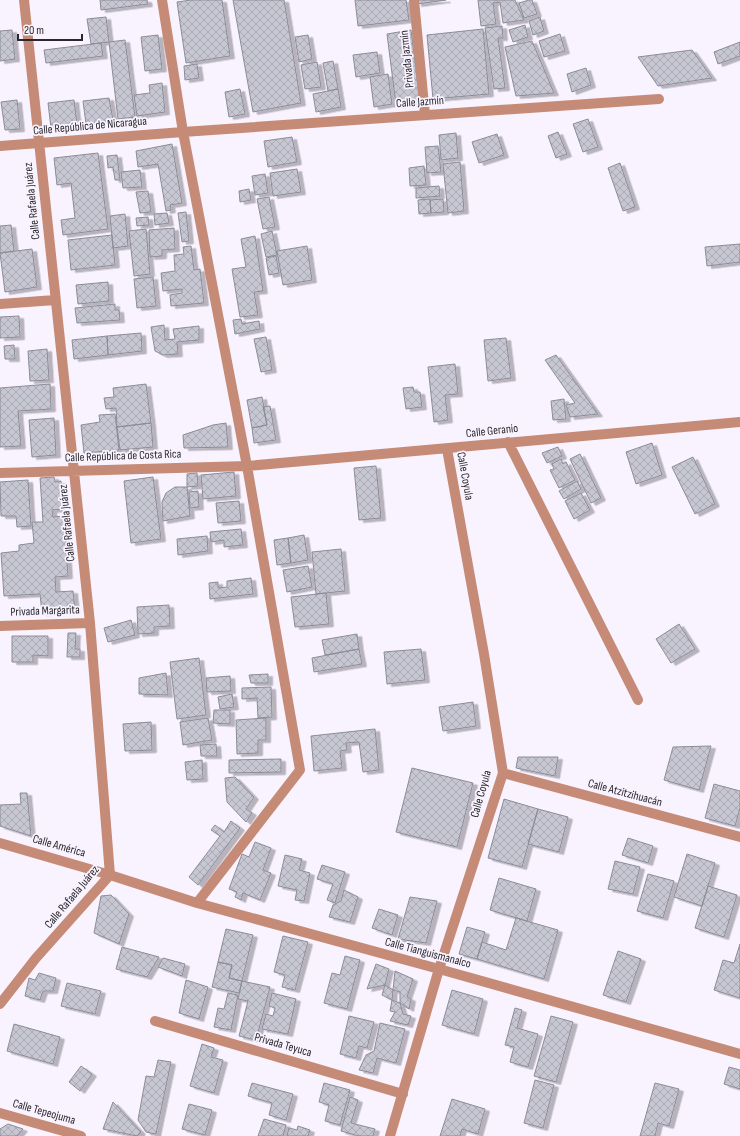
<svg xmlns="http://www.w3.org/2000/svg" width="740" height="1136" font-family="'Sofia Sans Condensed',sans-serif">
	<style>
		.building { fill: url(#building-cross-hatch); stroke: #8b8c98; filter: url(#shadow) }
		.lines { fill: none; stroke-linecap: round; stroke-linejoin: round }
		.minor { stroke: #c68b77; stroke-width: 10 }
		.labels { text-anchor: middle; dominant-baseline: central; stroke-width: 3.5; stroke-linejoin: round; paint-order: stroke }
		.street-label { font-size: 12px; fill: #2a282c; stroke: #f9f3ff }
	</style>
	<defs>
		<pattern id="building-cross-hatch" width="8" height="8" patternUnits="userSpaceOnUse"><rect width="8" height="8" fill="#c6c7d3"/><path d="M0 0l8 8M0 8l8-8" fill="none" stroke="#aaabb5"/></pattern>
		<filter id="shadow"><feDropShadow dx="4.5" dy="2.5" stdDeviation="0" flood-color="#0004"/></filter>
	</defs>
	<rect width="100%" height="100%" fill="#f9f3ff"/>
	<!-- building -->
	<path class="building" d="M100 0H147L148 4 101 10Z
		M191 0H222L230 56 186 63 177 2Z
		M233 0H284L301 103 253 112Z
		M355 0H406L409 20 358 26Z
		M417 0H446L417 4Z
		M478 0H515L524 20 503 23 500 2 493 3 496 24 481 26Z
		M529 0H532L537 14 524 18 519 3Z
		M106 17 109 42 91 44 87 19Z
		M540 17 544 31 533 35 529 21Z
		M525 25 528 37 513 42 509 30Z
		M502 26 503 38H498L505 88 494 89 485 28Z
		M483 29 489 94 433 99 427 35Z
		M12 30 15 59 0 61V31Z
		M411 30 420 102 396 105 387 34Z
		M560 34 565 51 544 57 539 41Z
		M158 35 162 69 145 71 141 37Z
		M308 35 312 59 299 62 295 37Z
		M125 40 135 117 118 119 109 42Z
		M532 41 554 93 516 96 505 47Z
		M740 42V56L718 64 714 52Z
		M101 43 103 56 46 63 44 50Z
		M692 50 712 78 658 86 638 57Z
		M377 52 380 73 356 77 353 55Z
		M333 61 338 89 328 91 323 63Z
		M317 62 321 87 305 89 301 65Z
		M197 64 199 78 185 80 184 66Z
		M586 68 591 85 572 92 567 74Z
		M388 74 392 104 374 107 370 77Z
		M162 83 165 112 137 116 134 95 150 93 149 85Z
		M240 89 245 114 229 117 225 92Z
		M338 89 341 107 316 112 313 94Z
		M109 98 113 120 86 124 83 101Z
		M17 100 20 129 5 130 1 102Z
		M74 100 77 124 51 128 48 103Z
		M588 119 598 147 583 152 573 124Z
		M558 132 567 154 556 158 548 136Z
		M456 133 458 158 441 160 439 135Z
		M497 134 504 155 479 163 472 142Z
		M292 137 297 162 268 167 264 141Z
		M172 144 182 203 170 205 171 210 166 211 158 164 138 167 136 151Z
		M438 146 441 172 427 173 425 147Z
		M98 153 108 229 63 235 61 220 75 218 71 183 57 185 54 158Z
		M117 155 120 180H115L113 167 108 168 107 156Z
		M460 162 464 211 448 213 443 164Z
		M620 163 635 207 623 211 608 168Z
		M424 166 426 185 410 186 409 168Z
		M297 169 301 192 273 196 270 173Z
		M140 170 142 187 123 188 121 172Z
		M265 174 268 193 255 195 252 176Z
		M439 186 440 196 416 198V188Z
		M249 189 251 200 240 202 239 191Z
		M148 191 151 212 140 213 136 192Z
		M269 197 275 227 263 229 257 199Z
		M430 199 431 213 419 214 418 200Z
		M443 199 444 212 431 213 430 200Z
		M186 212 189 241 182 242 178 213Z
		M167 213 169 223 155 225 154 214Z
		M125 214 128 246 113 248 110 216Z
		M148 217 149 225 137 226 136 218Z
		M11 225 14 251 0 253V226Z
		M174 228 175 249 162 250V256L150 257 149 230Z
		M146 229 150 274 134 276 129 231Z
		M272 231 277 255 266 257 261 234Z
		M112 235 115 265 71 270 68 240Z
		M255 236 263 291 254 292 258 315 240 317 232 269 246 267 241 239Z
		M740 244V262L707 266 705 247Z
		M191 246 194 270 200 269 204 303 171 306 170 295 182 293V289L163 291 161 273 175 271 174 255 184 254 183 247Z
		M307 246 312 280 283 285 277 251Z
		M32 249 37 287 5 292 0 253Z
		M276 256 279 273 269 275 266 258Z
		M153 277 156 306 137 308 134 279Z
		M108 282 109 301 78 304 76 285Z
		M115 304V310H119L120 320 77 323 75 308Z
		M19 316 20 337 0 338V317Z
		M241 319 242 324 259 321 260 329 235 334 233 320Z
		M164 325 165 340 175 339 173 329 199 326V340L177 342 178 354 163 355 155 351 151 327Z
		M141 333 142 351 108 355 107 336Z
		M107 336 108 355 74 359 72 340Z
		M266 337 272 370 261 372 254 339Z
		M506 338 511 378 488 381 484 340Z
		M14 345 15 359H5L4 346Z
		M47 349 49 380 30 381 28 351Z
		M556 355 598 414 570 417 566 405 575 403 545 360Z
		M455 364 458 394 445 395 448 420 434 422 428 367Z
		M50 384 51 409 18 411 21 446 0 447V388Z
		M146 384 151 423 117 427 116 408 106 409 104 398 114 397 113 388Z
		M413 387 414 392H420L422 407 406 409 403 388Z
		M262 397 267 425 252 428 247 400Z
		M564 399 566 419 553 420 551 401Z
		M270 406 276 440 254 443 252 428 267 425 263 407Z
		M115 414 119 450 84 453 81 425 100 422 99 415Z
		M54 418 56 455 32 457 29 420Z
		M151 423 153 447 120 450 117 427Z
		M226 423 228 447 184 448 183 435 213 425Z
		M652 443 662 475 636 484 626 452Z
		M558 447 562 456 547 463 542 453Z
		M580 454 601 498 591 503 570 459Z
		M693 457 715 504 695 514 672 467Z
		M561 459 563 464 566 462 575 480 559 488 550 470 554 469 552 464Z
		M376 466 381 518 359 520 354 468Z
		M234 472 236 496 203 499 201 475Z
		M197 473 198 486 187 487V474Z
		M54 477 55 482 61 481 63 509 52 510 53 517 64 516 68 576 55 577 56 592 73 591 75 610 42 613 40 594 4 596 1 553 19 551V545L34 543 32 522H43L40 478Z
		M153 477 161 539 131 543 124 481Z
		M28 480 31 526 17 527 16 516H1L0 482Z
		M577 481 581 489 564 499 559 491Z
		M175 487H187L190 516 163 521 162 502 166 493Z
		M198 491 199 507 190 508 189 492Z
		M581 493 590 510 574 519 565 501Z
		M239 501 241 521 218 523 216 503Z
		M241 529 243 545 224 547V540L211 542 210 532Z
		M304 535 308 560 291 563 288 538Z
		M207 536 208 551 178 555 177 539Z
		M288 538 291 563 277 565 274 540Z
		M341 549 345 591 316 594 312 552Z
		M308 566 312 587 287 592 283 570Z
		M251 578 253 594 210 599 209 583 218 582V588L227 587V581Z
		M326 593 329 624 295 627 291 597Z
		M169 605 170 626 154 627V633L138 634 137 607Z
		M131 620 135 635 108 642 104 628Z
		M679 624 695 649 671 663 656 639Z
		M68 633H76L75 649H80V657H67Z
		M357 634 359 649 325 655 322 640Z
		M12 636H48V656L33 655V662H12Z
		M359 649 362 664 314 672 312 658Z
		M421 649 425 680 387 684 384 652Z
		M199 658 206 715 177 719 170 662Z
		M166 673 168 695 139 694V678Z
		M268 674V683H251L249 675Z
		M230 676 231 691 207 692 206 678Z
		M271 687 272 717 258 718 257 698 242 699V688Z
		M232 694 234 707 220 709 218 697Z
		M473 702 476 726 443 731 439 707Z
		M214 710H230V724L213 723Z
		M208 718 212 740 183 745 180 722Z
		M266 718V740H258V753L237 754 236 720Z
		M151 722 152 750 125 751 123 724Z
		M375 729 379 770 363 772 359 742 346 743 347 750 340 751 342 768 314 771 311 736Z
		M216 744 217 756H201L200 745Z
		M711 746 699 790 664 780 673 747Z
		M518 757H558L555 776 516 768Z
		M281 759V772L229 773V760Z
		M202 760 203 779 187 780 185 762Z
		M412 768 473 783 457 847 396 832Z
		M235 777 254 797 246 809 252 813 246 822 227 802 225 778Z
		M714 784 740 791V808L735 826 705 818Z
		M20 793H27L31 836 0 826V805L21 804Z
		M504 799 538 809 522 867 488 858Z
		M538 809 568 817 559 852 528 844Z
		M231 821 240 828 198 885 189 877 220 836 211 830 215 825 224 832Z
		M628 838 653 846 648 863 622 855Z
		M255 842 271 848 263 870 271 873 260 900 243 893 241 900 235 897 237 892 229 889 242 854 249 857Z
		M687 854 715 863 702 906 674 897Z
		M285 855 302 859 299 870 310 873 304 901 295 900 297 890 278 886Z
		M615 861 640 867 633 894 608 889Z
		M322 865 345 872 335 903 327 900 333 884 317 879Z
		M648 874 674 881 663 918 637 911Z
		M499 878 536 889 527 921 490 910Z
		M708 886 737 895 724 937 695 928Z
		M344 890 358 897 350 922 329 917 333 905 341 901Z
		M111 895 129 914 119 944 94 933 101 896Z
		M410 897 437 901 426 943 398 939Z
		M379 909 398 915 392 935 372 928Z
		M516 918 558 930 544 979 477 959 482 942 506 950Z
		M467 927 485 932 477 959 459 954Z
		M226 929 253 935 242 981 229 978 232 965 218 962Z
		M283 936 308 942 295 990 282 987 285 975 274 972Z
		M740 944V998L714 990 723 960 734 963Z
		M122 947 159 957 147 977 116 969Z
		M618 951 641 959 626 1002 603 995Z
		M345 956 360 960 347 1009 324 1003 332 973 340 975Z
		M163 958 185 964 182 976 158 967Z
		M218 962 232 965 229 978 242 981 239 993 212 987Z
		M376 964 389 969 385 985 367 989Z
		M395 971 413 979 407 997 411 999 409 1009 400 1003V992L393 990Z
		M39 973 56 978 53 991H43L40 1000 25 996 29 978 35 980Z
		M186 980 208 987 199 1019 179 1013Z
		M242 981 270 987 256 1040 239 1036 248 1001 238 999Z
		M67 983 101 991 95 1014 61 1006Z
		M385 985 393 990 392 1000 382 995Z
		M452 990 483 999 474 1034 442 1025Z
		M228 993 238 995 231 1030 214 1027 218 1008 224 1009Z
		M272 993 296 999 288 1034 262 1029 266 1014 273 1016 275 1008 269 1006Z
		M392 1000 400 1003 403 1014 411 1016 408 1025 390 1021 395 1012 390 1011Z
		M515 1008 522 1010 517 1028 538 1034 528 1067 510 1062 514 1047 505 1045Z
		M349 1016 374 1022 367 1048 359 1046 356 1058 340 1054Z
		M551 1016 573 1022 556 1082 534 1076Z
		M380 1023 405 1029 396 1063 377 1058 373 1073 359 1070 366 1055 374 1051Z
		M14 1024 60 1037 53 1064 7 1051Z
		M202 1044 214 1048 211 1057 223 1060 214 1093 190 1086Z
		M158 1060 171 1062 156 1134 146 1132 138 1120 146 1076 154 1077Z
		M81 1066 92 1074 80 1091 69 1082Z
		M729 1067 740 1070V1089L724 1084Z
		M535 1080 554 1085 543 1128 524 1123Z
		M252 1083 293 1094 286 1120 269 1115 272 1103 248 1096Z
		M324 1083 350 1090 340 1125 325 1121 329 1105 319 1102Z
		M655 1083 679 1089 669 1126 658 1123 655 1136H640Z
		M350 1097 358 1100 351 1123 375 1129 373 1136H359L341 1131Z
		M452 1099 485 1109 478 1134 462 1129 460 1136H440Z
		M113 1102 141 1132 137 1136 103 1129Z
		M189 1104 212 1110 205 1135 182 1129Z
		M264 1119 286 1125 283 1136H258Z
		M8 1124 23 1129 17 1136H0V1129Z
		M298 1126 310 1130 308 1136H287L289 1128 297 1130Z"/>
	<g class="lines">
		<!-- minor -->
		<path class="minor" d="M162 0 183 132 247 466 300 770 197 903
			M414 0 425 115
			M0 146 183 132 659 99
			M0 304 55 300
			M508 442 638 700
			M0 473 247 466 740 422
			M0 626 90 623
			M503 773 740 837
			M0 843 110 875 197 903 439 969 740 1054
			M0 1004 36 958 110 875 90 623 24 0
			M155 1021 403 1094
			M0 1113 81 1136
			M390 1136 439 969 503 773 484 654 447 449"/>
	</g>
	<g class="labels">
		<!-- street labels -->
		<g class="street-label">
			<text transform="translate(407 59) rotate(-96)">Privada Jazmín</text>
			<text transform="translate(420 102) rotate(-4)">Calle Jazmín</text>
			<text transform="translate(90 126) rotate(-5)">Calle República de Nicaragua</text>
			<text transform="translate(32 201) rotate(-96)">Calle Rafaela Juárez</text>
			<text transform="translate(492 431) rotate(-6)">Calle Geranio</text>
			<text transform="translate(123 456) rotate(-2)">Calle República de Costa Rica</text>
			<text transform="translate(465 476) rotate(80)">Calle Coyula</text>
			<text transform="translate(67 523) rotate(-96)">Calle Rafaela Juárez</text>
			<text transform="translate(45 611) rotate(-2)">Privada Margarita</text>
			<text transform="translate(625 793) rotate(15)">Calle Atzitzihuacán</text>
			<text transform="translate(481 794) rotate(-74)">Calle Coyula</text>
			<text transform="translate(59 846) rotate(16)">Calle América</text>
			<text transform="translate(72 897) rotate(-50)">Calle Rafaela Juárez</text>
			<text transform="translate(428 953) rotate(15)">Calle Tianguismanalco</text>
			<text transform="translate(283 1045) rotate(16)">Privada Teyuca</text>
			<text transform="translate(44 1112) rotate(16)">Calle Tepeojuma</text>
		</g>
	</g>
	<!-- scale -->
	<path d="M18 34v6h64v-6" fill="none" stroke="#2a282c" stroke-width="2"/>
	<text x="24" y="34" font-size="12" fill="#2a282c" stroke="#f9f3ff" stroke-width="3" paint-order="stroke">20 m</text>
</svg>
